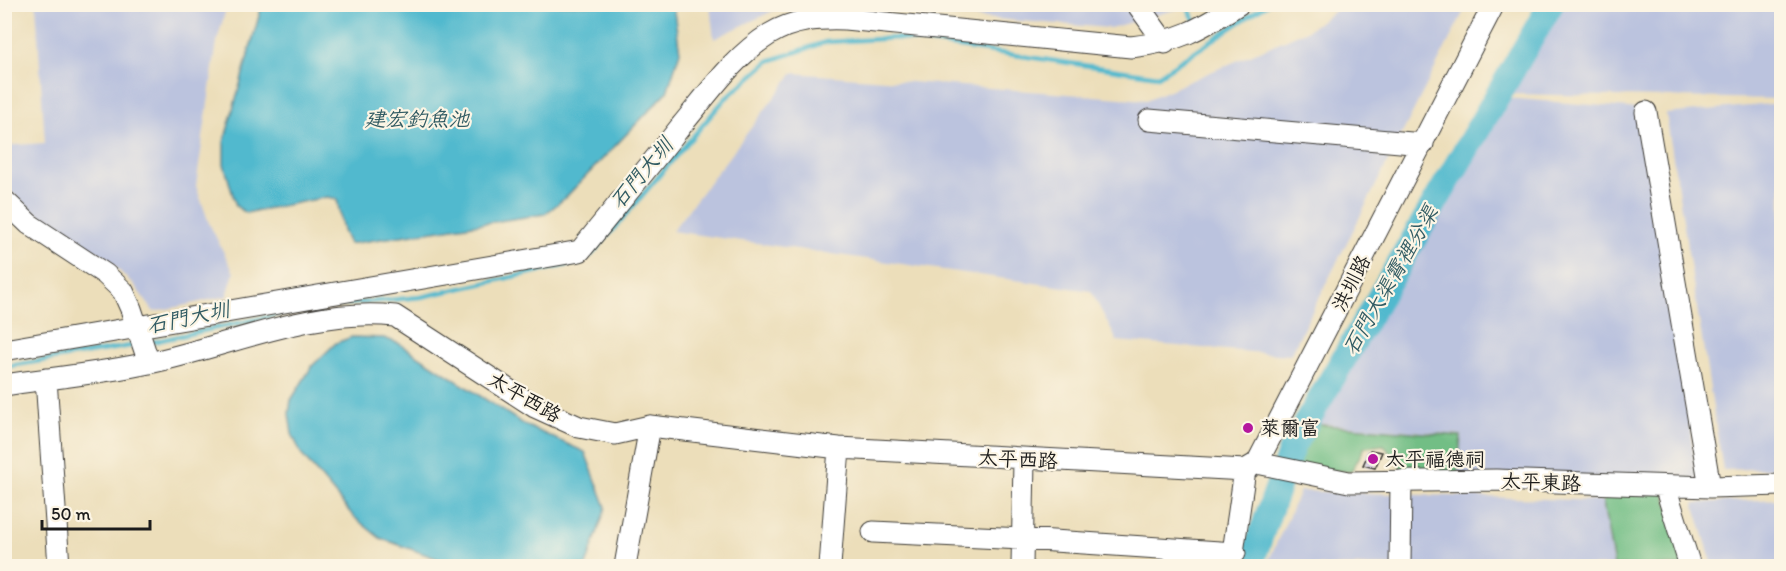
<svg xmlns="http://www.w3.org/2000/svg" width="1786" height="571" font-family="Itim,'LXGW WenKai TC',sans-serif">
	<style>
		.industrial { fill: #bbc3de }
		.forest { fill: #72be85; stroke: #476d50; stroke-width: 1.5 }
		.water { fill: #51b9ce; stroke: #366a75; stroke-width: 1.5 }
		.lines { fill: none; stroke-linecap: round; stroke-linejoin: round }
		.stream { stroke: #51b9ce; stroke-width: 4.5 }
		.river { stroke: #51b9ce; stroke-width: 26 }
		.building { fill: #b6afdf }
		.minor-casing { stroke: #3b3934; stroke-width: 23 }
		.minor { stroke: #fff; stroke-width: 21 }
		.poi-dot { fill: #b5179e; stroke: #fcf5e5; stroke-width: 2 }
		.labels { text-anchor: middle; dominant-baseline: central; stroke-width: 4.5; stroke-linejoin: round; paint-order: stroke }
		.street-label { font-size: 20px; fill: #1c1c1c; stroke: #fcf5e5 }
		.poi-label { font-size: 20px; fill: #1c1c1c; stroke: #fcf5e5; text-anchor: start }
		.water-label { font-size: 21px; font-style: italic; fill: #315b63; stroke: #fcf5e5 }
	</style>
	<rect width="100%" height="100%" fill="#fcf5e5"/>
	<filter id="ink" filterUnits="userSpaceOnUse"><feTurbulence type="fractalNoise" baseFrequency=".0167" numOctaves="2"/><feDisplacementMap in="SourceGraphic" scale="12" xChannelSelector="R" yChannelSelector="G"/><feConvolveMatrix kernelMatrix="1 2 1 2 8 2 1 2 1" color-interpolation-filters="sRGB"/></filter>
	<filter id="wash" filterUnits="userSpaceOnUse"><feTurbulence type="fractalNoise" baseFrequency=".008" numOctaves="4" result="noise"/><feDisplacementMap in="SourceGraphic" scale="24" xChannelSelector="R" yChannelSelector="G"/><feGaussianBlur stdDeviation="1.35" result="paint"/><feColorMatrix in="noise" values="0 0 0 0 0 0 0 0 0 0 0 0 0 0 0 0 0 1.4 0 .05"/><feComposite in="paint" operator="in"/></filter>
	<g filter="url(#wash)">
		<rect width="100%" height="100%" fill="#ecdeba"/>
		<!-- industrial -->
		<path class="industrial" d="M1558 4 1781 5V99L1507 94Z
			M36 5H227L217 41 196 186 209 223 234 273 227 296 154 312 134 285 105 257 34 212 5 187 4 146 45 143Z
			M710 5H1192L1110 28 868 9 783 6 714 39Z
			M1343 5H1467L1290 355 1117 341 1091 291 672 231 793 73 1146 100 1308 30Z
			M1506 98 1641 109 1698 481 1458 475 1462 435 1310 423Z
			M1781 103V468L1723 470 1666 114Z
			M1300 491 1602 501 1613 566H1266Z
			M1781 499V566H1713L1694 503Z"/>
		<!-- forest -->
		<path class="forest" d="M1310 424 1461 436 1457 478 1406 476 1384 445 1365 447 1351 472 1289 467 1295 448Z
			M1601 491H1664L1687 566H1614Z"/>
		<!-- water -->
		<path class="water" d="M262 5H673L680 52 667 92 565 198 545 214 349 244 343 231 337 199 327 197 246 213 236 206 224 164V142Z
			M352 337 384 338 400 344 525 425 585 452 606 507 586 566H458L380 538 354 517 302 455 292 434 289 414 291 400 312 366 336 343Z"/>
		<g class="lines">
			<!-- stream -->
			<path class="stream" d="M1186 4 1196 23
				M315 307 421 297 576 263 591 255 725 99 769 61 826 42 897 38 1158 76 1267 4
				M148 343 298 310
				M4 367 137 345"/>
			<!-- river -->
			<path class="river" d="M1250 566 1292 447 1551 4"/>
		</g>
		<g id="blocks">
			<!-- building -->
			<path class="building" d="M1370 450 1382 452 1375 468 1363 465Z"/>
		</g>
	</g>
	<g filter="url(#ink)">
		<use href="#blocks" fill-opacity="0" stroke="#3b3934" stroke-width="1.5"/>
		<g class="lines">
			<defs>
				<path id="minor" d="M1137 4 1165 43
					M1646 112 1710 487
					M1149 120 1423 144
					M4 200 29 224 105 274 123 291 131 309 149 363
					M4 350 580 251C614 209 648 168 681 126 708 94 734 56 770 34 793 20 818 18 845 19L1131 47C1178 42 1200 29 1239 4
					M46 379 59 566
					M4 385C52 378 102 373 149 363 230 346 311 307 395 316L535 407 579 427 615 434 650 426 839 448 1245 470
					M1257 463 1349 482 1496 480 1710 487 1782 485
					M1665 486 1690 566
					M873 532 1023 539 1235 553
					M625 566 650 426
					M830 566 839 448
					M1022 566 1024 460
					M1231 566 1245 470 1257 463 1494 4
					M1400 566 1401 481"/>
			</defs>
			<!-- minor casing -->
			<use href="#minor" class="minor-casing"/>
			<!-- minor -->
			<use href="#minor" class="minor"/>
		</g>
	</g>
	<!-- markers -->
	<g class="poi-dot">
		<circle cx="1248" cy="428" r="6"/>
		<circle cx="1373" cy="459" r="6"/>
	</g>
	<g class="labels">
		<!-- street labels -->
		<g class="street-label">
			<text transform="translate(1351 283) rotate(-63)">洪圳路</text>
			<text transform="translate(525 397) rotate(30)">太平西路</text>
			<text transform="translate(1018 459) rotate(3)">太平西路</text>
			<text transform="translate(1541 482) rotate(2)">太平東路</text>
		</g>
		<!-- poi labels -->
		<g class="poi-label">
			<text x="1260" y="428">萊爾富</text>
			<text x="1385" y="459">太平福德祠</text>
		</g>
		<!-- water labels -->
		<g class="water-label">
			<text x="417" y="118">建宏釣魚池</text>
			<text transform="translate(641 173) rotate(-50)">石門大圳</text>
			<text transform="translate(1390 280) rotate(-60)">石門大渠霄裡分渠</text>
			<text transform="translate(188 317) rotate(-12)">石門大圳</text>
		</g>
	</g>
	<!-- margin -->
	<rect width="1786" height="571" fill="none" stroke="#fcf5e5" stroke-width="24"/>
	<!-- scale -->
	<path d="M42 520v9h108v-9" fill="none" stroke="#1c1c1c" stroke-width="3"/>
	<text x="51" y="520" font-size="18" fill="#1c1c1c" stroke="#fcf5e5" stroke-width="4.5" paint-order="stroke">50 m</text>
</svg>
